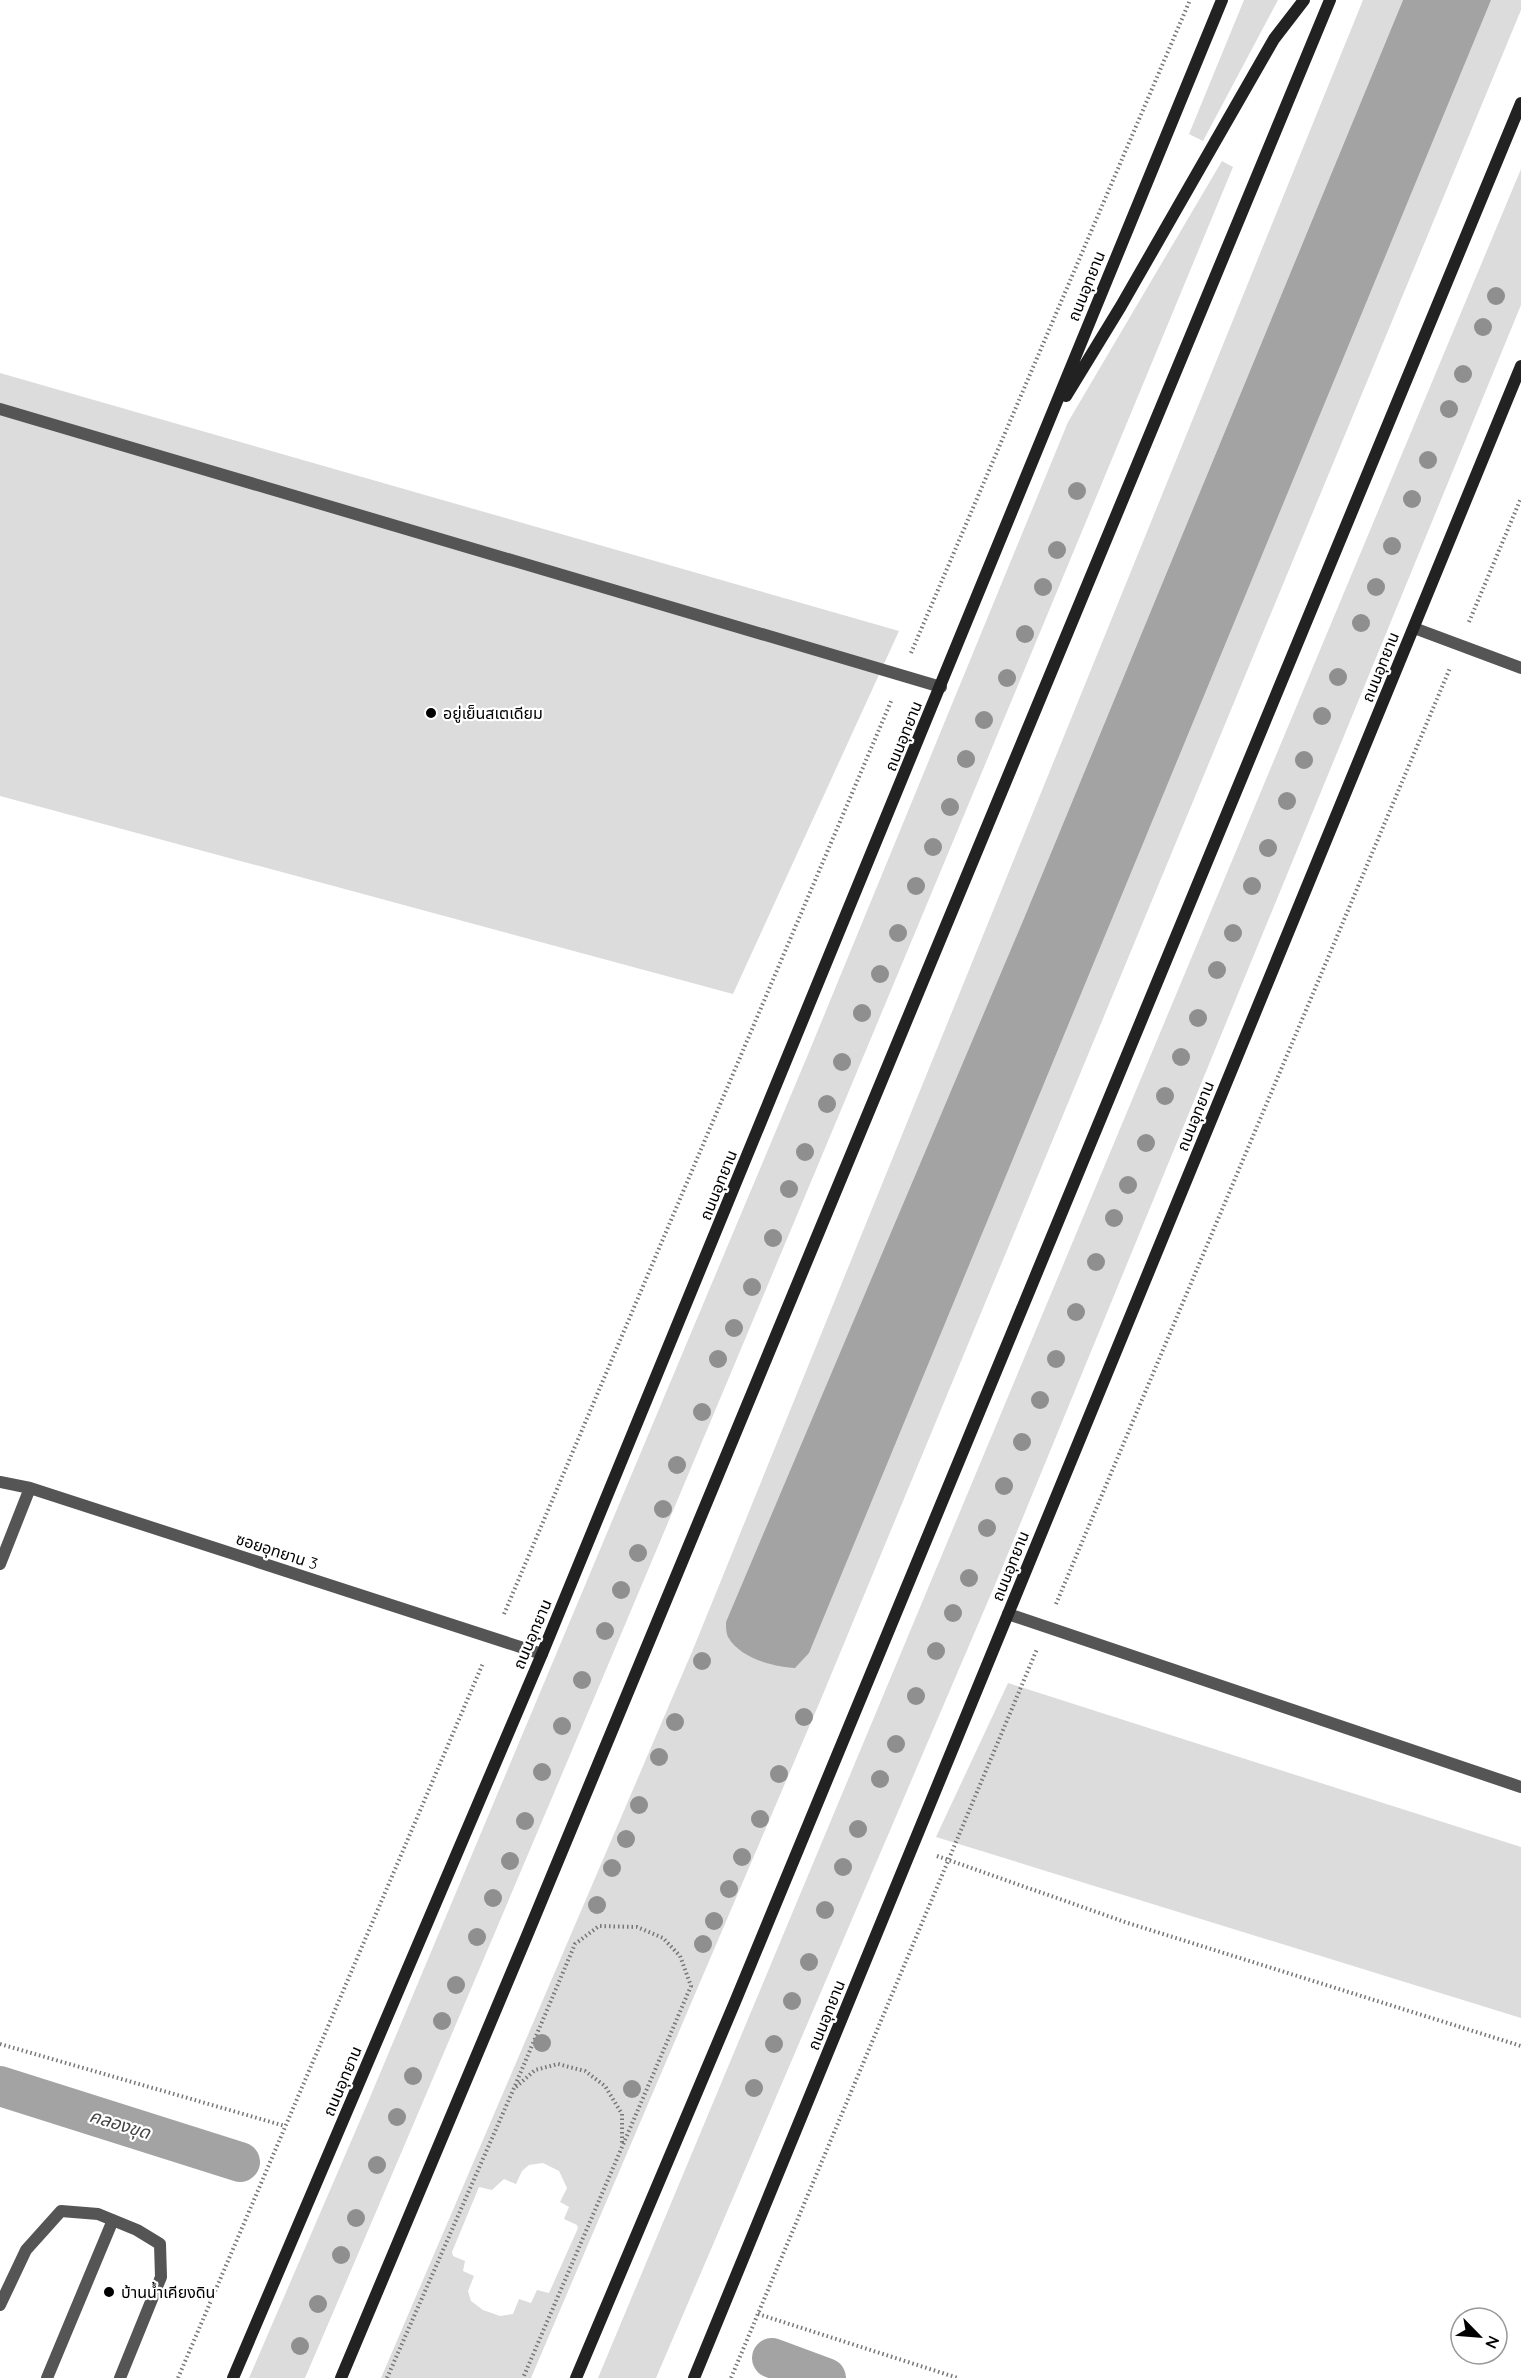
<svg xmlns="http://www.w3.org/2000/svg" width="1521" height="2378" font-family="Quicksand,'Noto Sans Thai',sans-serif">
	<style>
		.green { fill: #dcdcdc }
		.water { fill: #a3a3a3 }
		.pier { fill: #fff }
		.lines { fill: none; stroke-linecap: round; stroke-linejoin: round }
		.canal { stroke: #a3a3a3; stroke-width: 40 }
		.path { stroke: #777; stroke-width: 4; stroke-dasharray: 1.5 3; stroke-linecap: butt }
		.lane { stroke: #555; stroke-width: 12 }
		.street { stroke: #555; stroke-width: 12 }
		.secondary { stroke: #222; stroke-width: 12 }
		.tree { fill: #8f8f8f }
		.poi-dot { fill: #000; stroke: #fff; stroke-width: 2 }
		.labels { text-anchor: middle; dominant-baseline: central; stroke-width: 4.5; stroke-linejoin: round; paint-order: stroke }
		.street-label { font-size: 16px; fill: #000; stroke: #fff }
		.poi-label { font-size: 16px; fill: #000; stroke: #fff; text-anchor: start }
		.water-label { font-size: 18px; font-style: italic; fill: #444; stroke: #fff }
	</style>
	<rect width="100%" height="100%" fill="#fff"/>
	<!-- green -->
	<path class="green" d="M1244 0H1278L1203 141 1189 134Z
		M1363 0H1403L1020 928 1491 0H1521V10L821 1699 531 2378H381L694 1647Z
		M1222 161 1233 167C927 906 620 1643 305 2378H249L368 2102 809 1052 1068 422Z
		M1521 169V305L1000 1573 656 2378H598Z
		M0 373 899 631 733 994 0 796Z
		M1008 1683 1521 1847V2018L936 1837Z"/>
	<!-- water -->
	<path class="water" d="M1403 0H1491L809 1653 795 1668C773 1667 740 1658 728 1637 726 1633 726 1627 726 1622L1020 928Z"/>
	<!-- pier -->
	<path class="pier" d="M543 2163 559 2171 567 2188 560 2202 569 2207 564 2219 577 2225 578 2228 549 2293 537 2290 531 2303 519 2299 513 2314 500 2316 483 2310 471 2301 468 2291 474 2276 463 2271 465 2261 453 2256 452 2252 479 2187 492 2190 504 2179 516 2184 522 2171 529 2165Z"/>
	<g class="lines">
		<!-- canal -->
		<path class="canal" d="M0 2086 240 2162
			M772 2358 826 2378"/>
		<!-- path -->
		<path class="path" d="M1469 622 1521 498
			M911 653 1190 0
			M1056 1604 1450 668
			M504 1614 892 699
			M937 1856 1128 1923 1521 2046
			M0 2044 285 2126
			M516 2087 535 2070 558 2064 585 2071 605 2086 622 2114V2143
			M758 2314 958 2378
			M178 2378 483 1663
			M387 2378 514 2088 575 1944 599 1926 637 1927 663 1938 680 1956 691 1986 523 2378
			M731 2378 1037 1649"/>
		<!-- lane -->
		<path class="lane" d="M0 409 941 687
			M1414 628 1521 668
			M0 2305 26 2250 61 2211 98 2214 137 2230 160 2244 161 2277 120 2378
			M47 2378 113 2220"/>
		<!-- street -->
		<path class="street" d="M0 1482 30 1488 542 1654
			M0 1564 30 1488
			M1008 1614 1521 1787"/>
		<!-- secondary -->
		<path class="secondary" d="M1066 396 1121 306 1274 39 1304 0
			M233 2378 542 1654 1222 0
			M341 2378 526 1938 1330 0
			M576 2378 735 2002 1521 103
			M694 2378 1521 366"/>
	</g>
	<!-- trees -->
	<g class="tree">
		<circle cx="1496" cy="296" r="9"/>
		<circle cx="1483" cy="327" r="9"/>
		<circle cx="1463" cy="374" r="9"/>
		<circle cx="1449" cy="409" r="9"/>
		<circle cx="1428" cy="460" r="9"/>
		<circle cx="1077" cy="491" r="9"/>
		<circle cx="1412" cy="499" r="9"/>
		<circle cx="1392" cy="546" r="9"/>
		<circle cx="1057" cy="550" r="9"/>
		<circle cx="1043" cy="587" r="9"/>
		<circle cx="1376" cy="587" r="9"/>
		<circle cx="1361" cy="623" r="9"/>
		<circle cx="1025" cy="634" r="9"/>
		<circle cx="1338" cy="677" r="9"/>
		<circle cx="1007" cy="678" r="9"/>
		<circle cx="1322" cy="716" r="9"/>
		<circle cx="984" cy="720" r="9"/>
		<circle cx="966" cy="759" r="9"/>
		<circle cx="1304" cy="760" r="9"/>
		<circle cx="1287" cy="801" r="9"/>
		<circle cx="950" cy="807" r="9"/>
		<circle cx="933" cy="847" r="9"/>
		<circle cx="1268" cy="848" r="9"/>
		<circle cx="916" cy="886" r="9"/>
		<circle cx="1252" cy="886" r="9"/>
		<circle cx="898" cy="933" r="9"/>
		<circle cx="1233" cy="933" r="9"/>
		<circle cx="1217" cy="970" r="9"/>
		<circle cx="880" cy="974" r="9"/>
		<circle cx="862" cy="1013" r="9"/>
		<circle cx="1198" cy="1018" r="9"/>
		<circle cx="1181" cy="1057" r="9"/>
		<circle cx="842" cy="1062" r="9"/>
		<circle cx="1165" cy="1096" r="9"/>
		<circle cx="827" cy="1104" r="9"/>
		<circle cx="1146" cy="1143" r="9"/>
		<circle cx="805" cy="1152" r="9"/>
		<circle cx="1128" cy="1185" r="9"/>
		<circle cx="789" cy="1189" r="9"/>
		<circle cx="1114" cy="1218" r="9"/>
		<circle cx="773" cy="1238" r="9"/>
		<circle cx="1096" cy="1262" r="9"/>
		<circle cx="752" cy="1287" r="9"/>
		<circle cx="1076" cy="1312" r="9"/>
		<circle cx="734" cy="1328" r="9"/>
		<circle cx="718" cy="1359" r="9"/>
		<circle cx="1056" cy="1359" r="9"/>
		<circle cx="1040" cy="1400" r="9"/>
		<circle cx="702" cy="1412" r="9"/>
		<circle cx="1022" cy="1442" r="9"/>
		<circle cx="677" cy="1465" r="9"/>
		<circle cx="1004" cy="1486" r="9"/>
		<circle cx="663" cy="1509" r="9"/>
		<circle cx="987" cy="1528" r="9"/>
		<circle cx="638" cy="1553" r="9"/>
		<circle cx="969" cy="1578" r="9"/>
		<circle cx="621" cy="1590" r="9"/>
		<circle cx="953" cy="1613" r="9"/>
		<circle cx="605" cy="1631" r="9"/>
		<circle cx="936" cy="1651" r="9"/>
		<circle cx="702" cy="1661" r="9"/>
		<circle cx="582" cy="1680" r="9"/>
		<circle cx="916" cy="1696" r="9"/>
		<circle cx="804" cy="1717" r="9"/>
		<circle cx="675" cy="1722" r="9"/>
		<circle cx="562" cy="1726" r="9"/>
		<circle cx="896" cy="1744" r="9"/>
		<circle cx="659" cy="1757" r="9"/>
		<circle cx="542" cy="1772" r="9"/>
		<circle cx="779" cy="1774" r="9"/>
		<circle cx="880" cy="1779" r="9"/>
		<circle cx="639" cy="1805" r="9"/>
		<circle cx="760" cy="1819" r="9"/>
		<circle cx="525" cy="1821" r="9"/>
		<circle cx="858" cy="1829" r="9"/>
		<circle cx="626" cy="1839" r="9"/>
		<circle cx="742" cy="1857" r="9"/>
		<circle cx="510" cy="1861" r="9"/>
		<circle cx="843" cy="1867" r="9"/>
		<circle cx="612" cy="1868" r="9"/>
		<circle cx="729" cy="1889" r="9"/>
		<circle cx="493" cy="1898" r="9"/>
		<circle cx="597" cy="1905" r="9"/>
		<circle cx="825" cy="1910" r="9"/>
		<circle cx="714" cy="1921" r="9"/>
		<circle cx="477" cy="1937" r="9"/>
		<circle cx="703" cy="1944" r="9"/>
		<circle cx="809" cy="1962" r="9"/>
		<circle cx="456" cy="1985" r="9"/>
		<circle cx="792" cy="2001" r="9"/>
		<circle cx="442" cy="2021" r="9"/>
		<circle cx="542" cy="2043" r="9"/>
		<circle cx="774" cy="2044" r="9"/>
		<circle cx="413" cy="2076" r="9"/>
		<circle cx="754" cy="2088" r="9"/>
		<circle cx="632" cy="2089" r="9"/>
		<circle cx="397" cy="2117" r="9"/>
		<circle cx="377" cy="2165" r="9"/>
		<circle cx="356" cy="2218" r="9"/>
		<circle cx="341" cy="2255" r="9"/>
		<circle cx="318" cy="2304" r="9"/>
		<circle cx="300" cy="2346" r="9"/>
	</g>
	<!-- markers -->
	<g class="poi-dot">
		<circle cx="431" cy="713" r="6"/>
		<circle cx="109" cy="2292" r="6"/>
	</g>
	<g class="labels">
		<!-- street labels -->
		<g class="street-label">
			<text transform="translate(1086 286) rotate(-68)">ถนนอุทยาน</text>
			<text transform="translate(1380 667) rotate(-68)">ถนนอุทยาน</text>
			<text transform="translate(903 736) rotate(-68)">ถนนอุทยาน</text>
			<text transform="translate(1195 1116) rotate(-68)">ถนนอุทยาน</text>
			<text transform="translate(718 1185) rotate(-68)">ถนนอุทยาน</text>
			<text transform="translate(277 1551) rotate(18)">ซอยอุทยาน 3</text>
			<text transform="translate(1010 1566) rotate(-68)">ถนนอุทยาน</text>
			<text transform="translate(532 1634) rotate(-67)">ถนนอุทยาน</text>
			<text transform="translate(826 2015) rotate(-68)">ถนนอุทยาน</text>
			<text transform="translate(342 2081) rotate(-67)">ถนนอุทยาน</text>
		</g>
		<!-- poi labels -->
		<g class="poi-label">
			<text x="443" y="713">อยู่เย็นสเตเดียม</text>
			<text x="121" y="2292">บ้านน้ำเคียงดิน</text>
		</g>
		<!-- water labels -->
		<g class="water-label">
			<text transform="translate(120 2124) rotate(17)">คลองขุด</text>
		</g>
	</g>
	<!-- north arrow -->
	<g transform="translate(1479 2336) rotate(115)"><circle r="28" fill="#ffffff" stroke="#999999" stroke-width="1.5"/>
	<path d="M0-4.5L10 22L0 15L-10 22Z" fill="#000000"/>
	<text y="-9" font-size="16" font-weight="bold" text-anchor="middle" fill="#000000">N</text>
	</g>
</svg>
